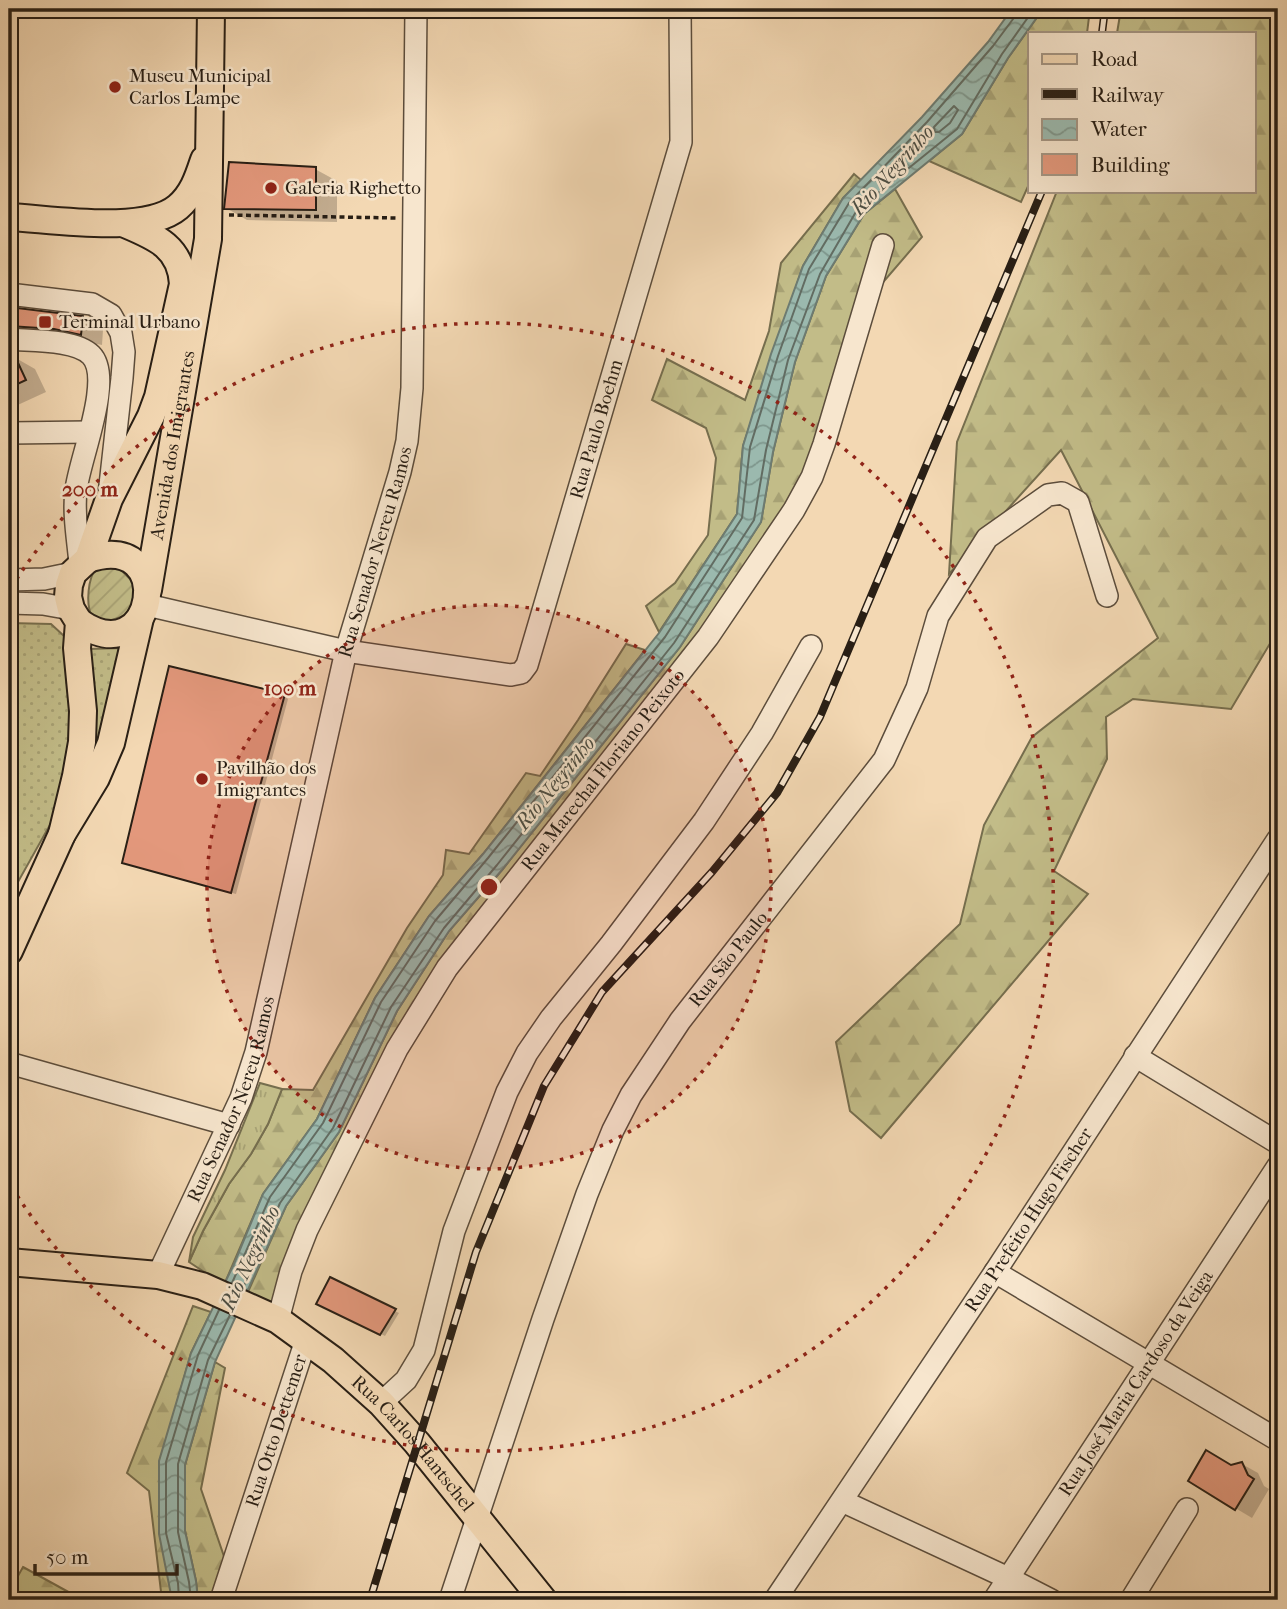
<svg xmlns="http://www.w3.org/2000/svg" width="1287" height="1609" font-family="'IM FELL French Canon',serif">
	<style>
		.grass { fill: url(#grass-dots); stroke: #766e4e; stroke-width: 2 }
		.forest { fill: url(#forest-firs); stroke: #766e4e; stroke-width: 2 }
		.park { fill: url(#park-tufts); stroke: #766e4e; stroke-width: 2 }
		.garden { fill: url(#garden-furrows); stroke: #766e4e; stroke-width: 2 }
		.water { fill: url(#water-waves); stroke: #6d7b71; stroke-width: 2 }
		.shadow { fill: #0003 }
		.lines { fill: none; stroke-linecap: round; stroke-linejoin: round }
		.shore { stroke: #626c62; stroke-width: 2 }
		.building { fill: #e3987c; stroke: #291f15; stroke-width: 2 }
		.minor-casing { stroke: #5c4d3c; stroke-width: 24 }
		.major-casing { stroke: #291f15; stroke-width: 30 }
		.path { stroke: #291f15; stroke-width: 3.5; stroke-dasharray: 5 3.5; stroke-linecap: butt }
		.minor { stroke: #f7e6ce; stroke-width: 21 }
		.major { stroke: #f3d8b3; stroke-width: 26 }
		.rail-casing { stroke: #291f15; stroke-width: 8 }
		.rail { stroke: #f7e6ce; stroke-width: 5; stroke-dasharray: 16; stroke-linecap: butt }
		.ring { fill: none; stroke: #8f2418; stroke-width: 3.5; stroke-dasharray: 3.5 7 }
		.poi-dot { fill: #8f2418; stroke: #f7e6ce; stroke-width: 2.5 }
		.labels { text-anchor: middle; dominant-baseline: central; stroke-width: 5; stroke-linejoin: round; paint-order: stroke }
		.poi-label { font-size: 19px; fill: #291f15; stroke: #f7e6ce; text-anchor: start }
		.street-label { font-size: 19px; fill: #291f15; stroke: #f7e6ce }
		.water-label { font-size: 21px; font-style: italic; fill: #4b4d43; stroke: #f7e6ce }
		.centre { fill: #8f2418; stroke: #f7e6ce; stroke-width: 3.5 }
		.ring-label { font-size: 21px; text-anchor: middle; font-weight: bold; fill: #8f2418; stroke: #f7e6ce; stroke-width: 5; stroke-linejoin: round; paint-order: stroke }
	</style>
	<defs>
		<pattern id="grass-dots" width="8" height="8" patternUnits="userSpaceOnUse" patternTransform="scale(1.75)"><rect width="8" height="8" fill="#c2bc88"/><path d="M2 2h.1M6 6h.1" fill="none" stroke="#a7a174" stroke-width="1.8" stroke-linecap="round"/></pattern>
		<pattern id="forest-firs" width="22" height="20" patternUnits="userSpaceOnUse" patternTransform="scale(1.75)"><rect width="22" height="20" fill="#c2bc88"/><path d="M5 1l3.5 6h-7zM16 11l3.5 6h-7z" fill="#a7a174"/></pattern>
		<pattern id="park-tufts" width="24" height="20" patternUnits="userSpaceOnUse" patternTransform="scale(1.75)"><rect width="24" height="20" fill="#c2bc88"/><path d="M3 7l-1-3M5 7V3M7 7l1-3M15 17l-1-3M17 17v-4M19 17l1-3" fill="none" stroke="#a7a174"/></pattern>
		<pattern id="garden-furrows" width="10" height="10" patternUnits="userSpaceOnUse" patternTransform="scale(1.75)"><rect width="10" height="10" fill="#c2bc88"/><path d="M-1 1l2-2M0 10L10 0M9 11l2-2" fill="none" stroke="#a7a174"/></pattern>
		<pattern id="water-waves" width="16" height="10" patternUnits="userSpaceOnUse" patternTransform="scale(1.75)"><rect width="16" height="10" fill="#9bb9ae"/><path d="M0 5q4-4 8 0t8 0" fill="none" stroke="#7e968c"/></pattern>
	</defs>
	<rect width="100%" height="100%" fill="#f3d8b3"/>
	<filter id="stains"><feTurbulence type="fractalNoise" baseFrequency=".00286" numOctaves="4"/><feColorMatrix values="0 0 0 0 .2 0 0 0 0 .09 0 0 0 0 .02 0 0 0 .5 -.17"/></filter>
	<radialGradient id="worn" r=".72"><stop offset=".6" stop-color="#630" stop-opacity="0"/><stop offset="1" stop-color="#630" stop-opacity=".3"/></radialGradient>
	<!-- grass -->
	<path class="grass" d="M9 623 51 624 64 636 73 691 74 734 60 807 9 898Z
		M125 648 116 700 89 764 87 649Z"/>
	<!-- forest -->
	<path class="forest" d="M1043 9H1090L1087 33H1030V182L1021 202 929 161 962 134 1008 58Z
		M1121 9H1278V630L1231 709 1133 699 1106 717 1107 759 1054 871 1088 894 881 1138 850 1111 836 1042 960 924 984 825 1032 737 1158 638 1061 450 949 574 957 442 1057 191H1254V33H1117Z
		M854 174 861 180 843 198 803 266 743 446 737 514 659 632 646 606 675 583 708 535 716 458 706 428 652 400 667 359 745 400 769 331 781 263Z
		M895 189 922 237 866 302 794 510 423 1005 281 1307 248 1292 286 1206 339 1132 397 1011 449 931 502 870 680 647 761 522 773 452 795 362 826 276 864 214Z
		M626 644 645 650 483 854 429 916 375 998 317 1119 263 1194 224 1285 189 1262 203 1231 229 1184 251 1154 268 1124 282 1089 313 1090 407 928 443 875 446 850 469 854 526 773 540 776 578 720Z
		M193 1306 211 1312 191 1353 176 1406 171 1585 172 1600H162L149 1491 127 1473Z
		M215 1362 225 1368 201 1489 230 1574 221 1600H198L196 1581 185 1531V1465Z
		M23 1567 83 1600H9V1592Z"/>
	<!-- park -->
	<path class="park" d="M260 1083 282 1089 268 1124 251 1154 229 1184 203 1231 189 1262 193 1237 225 1170Z"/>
	<!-- garden -->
	<path class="garden" d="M96 568H119L136 585 133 613 106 622 91 615C86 602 88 579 96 568Z"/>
	<!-- water -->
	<path class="water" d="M1012 9H1043L1008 58 962 134 864 214 826 276 795 362 773 452 761 522 680 647 502 870 449 931 397 1011 339 1132 286 1206 215 1362 185 1465V1531L196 1581 198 1600H172L159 1534V1461L191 1353 234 1264 263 1194 317 1119 375 998 429 916 483 854 659 633 737 514 743 446 771 354 803 266 843 198 922 117 988 42Z"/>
	<!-- shadow -->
	<path class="shadow" d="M315 169 337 181V222L247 220 226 208Z
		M9 309 82 318 103 330 102 345 77 340 9 345Z
		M14 357 35 369 46 392 9 409V360Z
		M284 696 288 699 236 894 124 863Z
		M330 1279 399 1313 385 1336 319 1303Z
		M1242 1464 1258 1473 1264 1486 1269 1489 1252 1518 1190 1481Z"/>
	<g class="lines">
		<!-- shore -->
		<path class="shore" d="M954 106 958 110 950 123 939 132H935L934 127Z
			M232 1283 270 1197 323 1123 381 1002 435 921 488 858 665 637 742 518 750 447 778 356 809 269 849 203 927 122 993 46 1016 15 1017 9
			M243 1288 280 1203 333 1128 391 1007 444 928 497 865 674 643 754 520 766 450 788 360 820 274 857 210 957 129 1002 54 1034 9
			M179 1600 178 1583 166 1533V1462L198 1355 219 1310
			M191 1600 189 1582 178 1532V1464L208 1360 230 1315"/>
	</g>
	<!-- building -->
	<path class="building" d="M229 162 316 167V210L224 209Z
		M9 307 83 316 81 335 54 329 9 326Z
		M9 352H13L26 380 9 388Z
		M169 666 285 694 231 893 122 863Z
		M330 1277 396 1309 380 1335 316 1304Z
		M1206 1450 1231 1465 1242 1462 1248 1475 1254 1479 1235 1510 1188 1481Z"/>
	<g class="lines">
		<defs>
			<g id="minor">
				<path d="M9 294 92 304 111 315 121 333 124 352 122 378 109 494"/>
				<path d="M9 339C31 341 75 339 91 355 114 378 79 460 76 490 73 514 78 540 80 564"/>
				<path d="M9 433 89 432"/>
				<path d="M9 580 44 579 73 573"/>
				<path d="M9 603 43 604 71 609"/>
				<path id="s1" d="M147 605 346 651 511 675 521 673 527 665 681 142 680 9"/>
				<path d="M1135 1056 1278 1143"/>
				<path d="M9 1063 229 1125"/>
				<path d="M995 1272 1278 1440"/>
				<path id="s2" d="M158 1275 241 1098 256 1052 346 651 400 472 407 441 412 388 416 9"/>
				<path id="s3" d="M278 1320 291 1271 307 1230 397 1049 447 968 708 637 794 510 812 477 824 444 883 245"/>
				<path d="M381 1403 406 1380 424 1350 454 1231 507 1092 527 1053 551 1018 611 944 704 821 762 733 811 646"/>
				<path d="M842 1501 1008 1578 1051 1600"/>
				<path id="s4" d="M221 1600 306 1340"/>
				<path id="s5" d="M450 1600 543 1319 587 1194 613 1130 631 1095 680 1021 884 760 917 688 938 616 987 538 1048 495 1062 493 1078 502 1107 596"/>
				<path id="s6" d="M775 1600 995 1272 1278 839"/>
				<path id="s7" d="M994 1600 1278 1166"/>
				<path d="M1131 1600 1187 1509"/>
			</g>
			<g id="major">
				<path d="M9 217C52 219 145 235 178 207 193 194 198 178 204 160"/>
				<path id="s8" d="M148 590 208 239 211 9"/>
				<path d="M79 622C156 676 179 529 88 559"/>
				<path d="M62 834 76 776 82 742 83 711 77 648 79 622 71 609 68 597 69 585 73 573 88 559 109 499 151 416 158 397 183 284C181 247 156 237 125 224"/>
				<path d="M9 951 62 834 96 778 111 743 140 618"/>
				<path id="s9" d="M9 1262 158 1275 202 1286 278 1320 333 1360 381 1403 417 1443 543 1600"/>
			</g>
		</defs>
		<!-- minor casing -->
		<use href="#minor" class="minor-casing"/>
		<!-- major casing -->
		<use href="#major" class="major-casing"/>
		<!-- path -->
		<path class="path" d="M229 215 396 218"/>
		<!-- minor -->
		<use href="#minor" class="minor"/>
		<!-- major -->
		<use href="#major" class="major"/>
		<defs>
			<path id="rail" d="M1102 33 1105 9
				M370 1600 476 1252 544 1086 602 992 712 872 777 793 820 717 1042 191"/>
		</defs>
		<!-- rail casing -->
		<use href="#rail" class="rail-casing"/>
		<!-- rail -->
		<use href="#rail" class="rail"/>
	</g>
	<!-- distance rings -->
	<circle cx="489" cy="887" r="282" fill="#8f2418" fill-opacity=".12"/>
	<g class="ring">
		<circle cx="489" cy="887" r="282"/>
		<path d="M11 588A564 564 0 1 1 11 1186"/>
	</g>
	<!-- markers -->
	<g class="poi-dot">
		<circle cx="115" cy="87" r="7"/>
		<circle cx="271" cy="188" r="7"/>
		<rect x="38" y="315" width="14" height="14" rx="3.5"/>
		<circle cx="202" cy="779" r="7"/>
	</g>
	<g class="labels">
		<!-- poi labels -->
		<g class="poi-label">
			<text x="129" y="76">Museu Municipal<tspan x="129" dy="22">Carlos Lampe</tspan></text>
			<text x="285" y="188">Galeria Righetto</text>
			<text x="59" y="322">Terminal Urbano</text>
			<text x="216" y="768">Pavilhão dos<tspan x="216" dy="22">Imigrantes</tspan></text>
		</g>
		<!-- street labels -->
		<g class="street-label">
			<text stroke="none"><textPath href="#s1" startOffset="637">Rua Paulo Boehm</textPath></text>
			<text stroke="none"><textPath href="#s8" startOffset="147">Avenida dos Imigrantes</textPath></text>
			<text stroke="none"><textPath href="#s2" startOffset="758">Rua Senador Nereu Ramos</textPath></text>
			<text stroke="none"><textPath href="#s3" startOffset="644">Rua Marechal Floriano Peixoto</textPath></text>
			<text stroke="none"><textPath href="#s5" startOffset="704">Rua São Paulo</textPath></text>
			<text stroke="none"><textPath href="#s2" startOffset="191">Rua Senador Nereu Ramos</textPath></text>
			<text stroke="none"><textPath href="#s6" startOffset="457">Rua Prefeito Hugo Fischer</textPath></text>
			<text stroke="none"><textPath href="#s7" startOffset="259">Rua José Maria Cardoso da Veiga</textPath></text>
			<text stroke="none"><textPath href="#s4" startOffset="178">Rua Otto Dettemer</textPath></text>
			<text stroke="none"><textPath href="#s9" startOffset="462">Rua Carlos Hantschel</textPath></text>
		</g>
		<!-- water labels -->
		<g class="water-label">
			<text transform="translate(892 170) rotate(-48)">Rio Negrinho</text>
			<text transform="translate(555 783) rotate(-51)">Rio Negrinho</text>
			<text transform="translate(250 1258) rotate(-65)">Rio Negrinho</text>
		</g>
	</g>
	<circle cx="489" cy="887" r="10" class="centre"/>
	<g class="ring-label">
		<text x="90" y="496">200 m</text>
		<text x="290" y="695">100 m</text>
	</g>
	<!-- margin -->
	<rect width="1287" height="1609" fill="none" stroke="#f3d8b3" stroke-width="35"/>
	<rect x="10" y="10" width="1266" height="1588" fill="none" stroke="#291f15" stroke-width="3.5"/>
	<rect x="18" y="18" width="1252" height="1574" fill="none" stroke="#291f15" stroke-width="2"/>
	<!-- legend -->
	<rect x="1028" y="32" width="228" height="161" fill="#f7e6ce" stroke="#a59684" stroke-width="2"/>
	<rect x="1042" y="54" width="35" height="10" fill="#f3d8b3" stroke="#a59684" stroke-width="2"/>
	<text x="1091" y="66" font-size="21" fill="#291f15">Road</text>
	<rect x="1042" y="89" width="35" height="10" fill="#291f15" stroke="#a59684" stroke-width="2"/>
	<text x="1091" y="102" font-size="21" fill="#291f15">Railway</text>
	<rect x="1042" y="119" width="35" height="21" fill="url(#water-waves)" stroke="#a59684" stroke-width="2"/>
	<text x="1091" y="136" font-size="21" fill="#291f15">Water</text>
	<rect x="1042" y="154" width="35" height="21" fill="#e3987c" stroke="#a59684" stroke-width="2"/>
	<text x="1091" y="172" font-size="21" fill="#291f15">Building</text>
	<!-- scale -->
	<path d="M35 1564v10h142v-10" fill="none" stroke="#291f15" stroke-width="3.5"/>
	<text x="46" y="1564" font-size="21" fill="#291f15" stroke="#f7e6ce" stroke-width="5" paint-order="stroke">50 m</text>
	<rect width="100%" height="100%" filter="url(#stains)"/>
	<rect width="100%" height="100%" fill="url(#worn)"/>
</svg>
